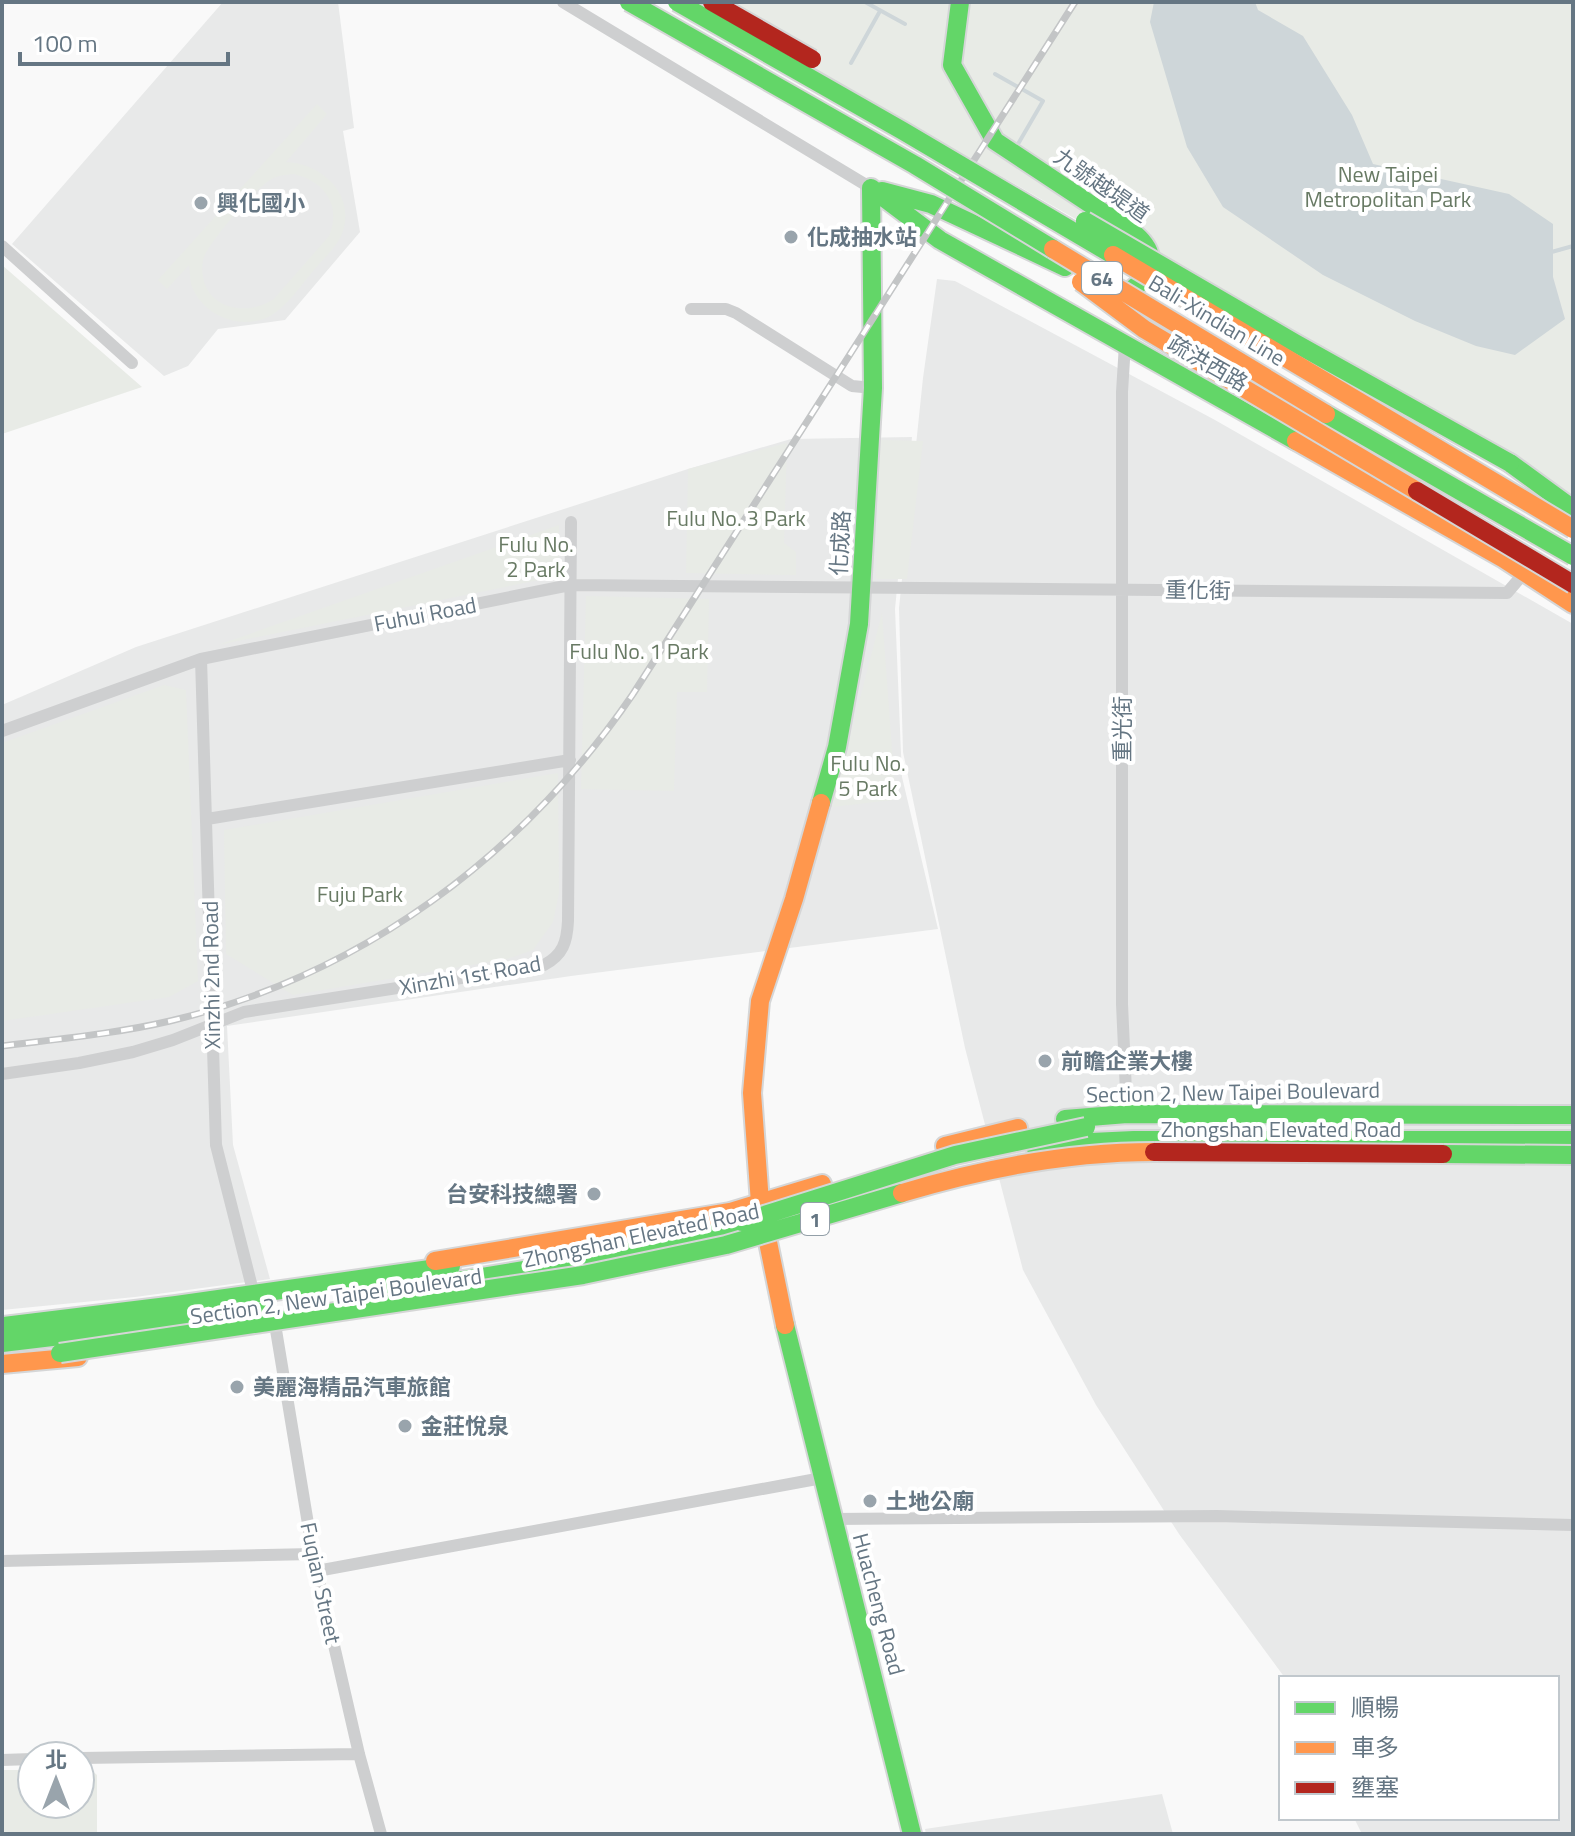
<svg xmlns="http://www.w3.org/2000/svg" width="1575" height="1836" font-family="'Titillium Web','Noto Sans TC',sans-serif">
	<style>
		.built { fill: #e8e9e9 }
		.green { fill: #e8ebe6; fill-rule: evenodd }
		.water { fill: #ced6d9 }
		.lines { fill: none; stroke-linecap: round; stroke-linejoin: round }
		.stream { stroke: #ced6d9; stroke-width: 4 }
		.fast-casing { stroke: #d5d6d7; stroke-width: 22 }
		.slow-casing { stroke: #d5d6d7; stroke-width: 22 }
		.street { stroke: #cecfd0; stroke-width: 12 }
		.fast { stroke: #63d668; stroke-width: 18 }
		.slow { stroke: #ff974d; stroke-width: 18 }
		.rail-casing { stroke: #c3c5c6; stroke-width: 7 }
		.rail { stroke: #fff; stroke-width: 4; stroke-dasharray: 12; stroke-linecap: butt }
		.fast-bridge-casing { stroke: #d5d6d6; stroke-width: 22; stroke-linecap: butt }
		.slow-bridge-casing { stroke: #d5d6d6; stroke-width: 22; stroke-linecap: butt }
		.jam-bridge-casing { stroke: #d5d6d6; stroke-width: 22; stroke-linecap: butt }
		.fast-bridge { stroke: #63d668; stroke-width: 18 }
		.slow-bridge { stroke: #ff974d; stroke-width: 18 }
		.jam-bridge { stroke: #b3261e; stroke-width: 18 }
		.poi-dot { fill: #99a4ac; stroke: #fff; stroke-width: 3 }
		.labels { text-anchor: middle; dominant-baseline: central; stroke-width: 8; stroke-linejoin: round; paint-order: stroke }
		.shield { fill: #fff; stroke: #939fa8; stroke-width: 2 }
		.shield-label { font-size: 20px; font-weight: bold; fill: #657683 }
		.park-label { font-size: 22px; fill: #687a64; stroke: #fff }
		.street-label { font-size: 22px; fill: #657683; stroke: #fff }
		.poi-label { font-size: 22px; font-weight: bold; fill: #657683; stroke: #fff; text-anchor: start }
	</style>
	<rect width="100%" height="100%" fill="#f9f9f9"/>
	<!-- built -->
	<path class="built" d="M223 2H338L354 128 343 131 360 232 285 320 218 329 188 366 164 376 12 244Z
		M937 279 955 281 1215 420 1573 624V1834H1362L1354 1818H1557V1678H1285L1179 1534 1096 1405 1023 1270 965 1048 903 752 899 608 923 378Z
		M912 437 895 609 902 777 938 929 571 976 227 1026 233 1145 270 1279 135 1297 2 1310V705L136 647 688 469 791 439Z
		M1162 1794 1173 1834H926L925 1829Z"/>
	<!-- green -->
	<path class="green" d="M698 2H1573V505Z
		M317 104 327 114 286 162C320 163 355 193 343 231 338 246 324 258 314 270 300 286 286 309 266 318 237 330 201 314 191 284 190 278 190 271 189 265L167 289 158 280ZM294 174C324 181 342 205 329 236L274 299C242 320 196 305 203 260 206 245 256 188 270 180 278 175 285 175 294 174Z
		M2 265 142 387 2 434Z
		M880 440 923 441 907 579H876Z
		M787 443 784 543 796 552V575L686 573 688 469Z
		M559 525V576L218 645Z
		M586 596 709 599 707 692H677L674 791 581 789Z
		M882 613 894 777 902 799 832 807Z
		M164 685 186 690 198 981 169 997 2 1021V743Z
		M558 773 559 893 553 922 533 950 507 959 293 995 226 954 224 830Z
		M80 1769H90L97 1775V1834H2V1770H32V1804H80Z"/>
	<!-- water -->
	<path class="water" d="M1154 2H1255L1258 10 1303 36 1352 115 1373 164 1509 194 1553 224V277L1565 319 1515 355 1476 346 1415 321 1323 275 1223 207 1187 147 1150 22Z"/>
	<g class="lines">
		<!-- stream -->
		<path class="stream" d="M865 2 905 24
			M851 63 880 11
			M995 74 1043 101 1018 144
			M1548 253 1573 246"/>
		<defs>
			<path id="fast" d="M960 2 952 65 995 141 1131 231C1161 254 1154 276 1124 295L1117 291
				M871 188 940 240 1296 441
				M882 191 931 204 1065 267
				M1510 463 1573 509
				M821 803 837 747 859 624 873 388 871 188
				M1065 1119 1127 1114 1573 1115
				M1036 1149 1070 1143 1134 1140H1573
				M348 1299 609 1256 742 1222
				M785 1325 912 1834
				M4 1326 176 1305 451 1266
				M2 1343 261 1312"/>
			<path id="slow" d="M1296 441 1504 559 1573 604
				M945 1146 1018 1128
				M435 1261 730 1212 822 1184
				M785 1325 760 1203 752 1093 760 1001 794 899 821 803
				M2 1364 78 1357"/>
		</defs>
		<!-- fast casing -->
		<use href="#fast" class="fast-casing"/>
		<!-- slow casing -->
		<use href="#slow" class="slow-casing"/>
		<!-- street -->
		<path class="street" d="M563 2 871 188
			M2 246 132 363
			M691 309H726L736 313 852 386 873 388
			M1125 344 1122 392V1004L1127 1114
			M201 659 216 1145 252 1287
			M2 731 201 659 570 585 1507 593 1525 572
			M207 819 570 760
			M2 1074 79 1063 133 1052 173 1040 244 1012 544 965C563 955 567 942 568 921L571 522
			M276 1330 313 1554 359 1754 381 1834
			M832 1519 1217 1516 1573 1525
			M2 1561 313 1554
			M317 1571 822 1478
			M80 1758 359 1754
			M2 1760 32 1759"/>
		<!-- fast -->
		<use href="#fast" class="fast"/>
		<!-- slow -->
		<use href="#slow" class="slow"/>
		<defs>
			<path id="rail" d="M2 1046C58 1039 114 1034 170 1021 362 975 522 856 633 694L1075 2"/>
		</defs>
		<!-- rail casing -->
		<use href="#rail" class="rail-casing"/>
		<!-- rail -->
		<use href="#rail" class="rail"/>
		<defs>
			<path id="fast-bridge" d="M629 2 915 165 1053 249
				M677 2 903 131 1113 255
				M1085 221 1295 343 1510 463
				M1326 414 1573 556
				M1443 1154 1573 1155
				M742 1222 955 1155 1086 1127
				M60 1353 583 1275 726 1245 902 1193"/>
			<path id="slow-bridge" d="M1053 249 1326 414
				M1113 255 1573 529
				M1081 282 1144 329 1417 491
				M902 1193C985 1168 1067 1152 1154 1152"/>
			<path id="jam-bridge" d="M712 2 812 59
				M1417 491 1573 584
				M1154 1152 1443 1154"/>
		</defs>
		<!-- fast-bridge casing -->
		<use href="#fast-bridge" class="fast-bridge-casing"/>
		<!-- slow-bridge casing -->
		<use href="#slow-bridge" class="slow-bridge-casing"/>
		<!-- jam-bridge casing -->
		<use href="#jam-bridge" class="jam-bridge-casing"/>
		<!-- fast-bridge -->
		<use href="#fast-bridge" class="fast-bridge"/>
		<!-- slow-bridge -->
		<use href="#slow-bridge" class="slow-bridge"/>
		<!-- jam-bridge -->
		<use href="#jam-bridge" class="jam-bridge"/>
	</g>
	<!-- markers -->
	<g class="poi-dot">
		<circle cx="201" cy="203" r="8"/>
		<circle cx="791" cy="237" r="8"/>
		<circle cx="1045" cy="1061" r="8"/>
		<circle cx="594" cy="1194" r="8"/>
		<circle cx="237" cy="1387" r="8"/>
		<circle cx="405" cy="1426" r="8"/>
		<circle cx="870" cy="1501" r="8"/>
	</g>
	<g class="labels">
		<!-- shield labels -->
		<g class="shield">
			<rect x="1082" y="262" width="40" height="32" rx="6"/>
			<rect x="801" y="1203" width="28" height="32" rx="6"/>
		</g>
		<g class="shield-label">
			<text x="1102" y="278">64</text>
			<text x="815" y="1219">1</text>
		</g>
		<!-- park labels -->
		<g class="park-label">
			<text x="1388" y="174">New Taipei<tspan x="1388" dy="25">Metropolitan Park</tspan></text>
			<text x="736" y="518">Fulu No. 3 Park</text>
			<text x="536" y="544">Fulu No.<tspan x="536" dy="25">2 Park</tspan></text>
			<text x="639" y="651">Fulu No. 1 Park</text>
			<text x="868" y="763">Fulu No.<tspan x="868" dy="25">5 Park</tspan></text>
			<text x="360" y="894">Fuju Park</text>
		</g>
		<!-- street labels -->
		<g class="street-label">
			<text transform="translate(1102 185) rotate(35)">九號越堤道</text>
			<text transform="translate(1217 320) rotate(31)">Bali-Xindian Line</text>
			<text transform="translate(1208 363) rotate(30)">疏洪西路</text>
			<text transform="translate(840 543) rotate(-87)">化成路</text>
			<text transform="translate(1198 590) rotate(1)">重化街</text>
			<text transform="translate(425 614) rotate(-11)">Fuhui Road</text>
			<text transform="translate(1122 729) rotate(-90)">重光街</text>
			<text transform="translate(211 975) rotate(-91)">Xinzhi 2nd Road</text>
			<text transform="translate(470 975) rotate(-10)">Xinzhi 1st Road</text>
			<text transform="translate(1233 1092) rotate(-1)">Section 2, New Taipei Boulevard</text>
			<text x="1281" y="1129">Zhongshan Elevated Road</text>
			<text transform="translate(641 1235) rotate(-12)">Zhongshan Elevated Road</text>
			<text transform="translate(336 1296) rotate(-8)">Section 2, New Taipei Boulevard</text>
			<text transform="translate(321 1583) rotate(78)">Fuqian Street</text>
			<text transform="translate(879 1604) rotate(75)">Huacheng Road</text>
		</g>
		<!-- poi labels -->
		<g class="poi-label">
			<text x="217" y="203">興化國小</text>
			<text x="807" y="237">化成抽水站</text>
			<text x="1061" y="1061">前瞻企業大樓</text>
			<text x="578" y="1194" text-anchor="end">台安科技總署</text>
			<text x="253" y="1387">美麗海精品汽車旅館</text>
			<text x="421" y="1426">金莊悅泉</text>
			<text x="886" y="1501">土地公廟</text>
		</g>
	</g>
	<!-- border -->
	<rect width="1575" height="1836" fill="none" stroke="#657683" stroke-width="8"/>
	<!-- legend -->
	<rect x="1279" y="1676" width="280" height="144" fill="#ffffff" stroke="#c1c8cd" stroke-width="2"/>
	<rect x="1295" y="1702" width="40" height="12" fill="#63d668" stroke="#c1c8cd" stroke-width="2"/>
	<text x="1351" y="1716" font-size="24" fill="#657683">順暢</text>
	<rect x="1295" y="1742" width="40" height="12" fill="#ff974d" stroke="#c1c8cd" stroke-width="2"/>
	<text x="1351" y="1756" font-size="24" fill="#657683">車多</text>
	<rect x="1295" y="1782" width="40" height="12" fill="#b3261e" stroke="#c1c8cd" stroke-width="2"/>
	<text x="1351" y="1796" font-size="24" fill="#657683">壅塞</text>
	<!-- north arrow -->
	<g transform="translate(56 1780)"><circle r="38" fill="#ffffff" stroke="#c1c8cd" stroke-width="2"/>
	<path d="M0-6L14 30L0 20L-14 30Z" fill="#99a4ac"/>
	<text y="-12" font-size="22" font-weight="bold" text-anchor="middle" fill="#657683">北</text>
	</g>
	<!-- scale -->
	<path d="M20 52v12h208v-12" fill="none" stroke="#657683" stroke-width="4"/>
	<text x="32" y="52" font-size="24" fill="#657683" stroke="#ffffff" stroke-width="6" paint-order="stroke">100 m</text>
</svg>
